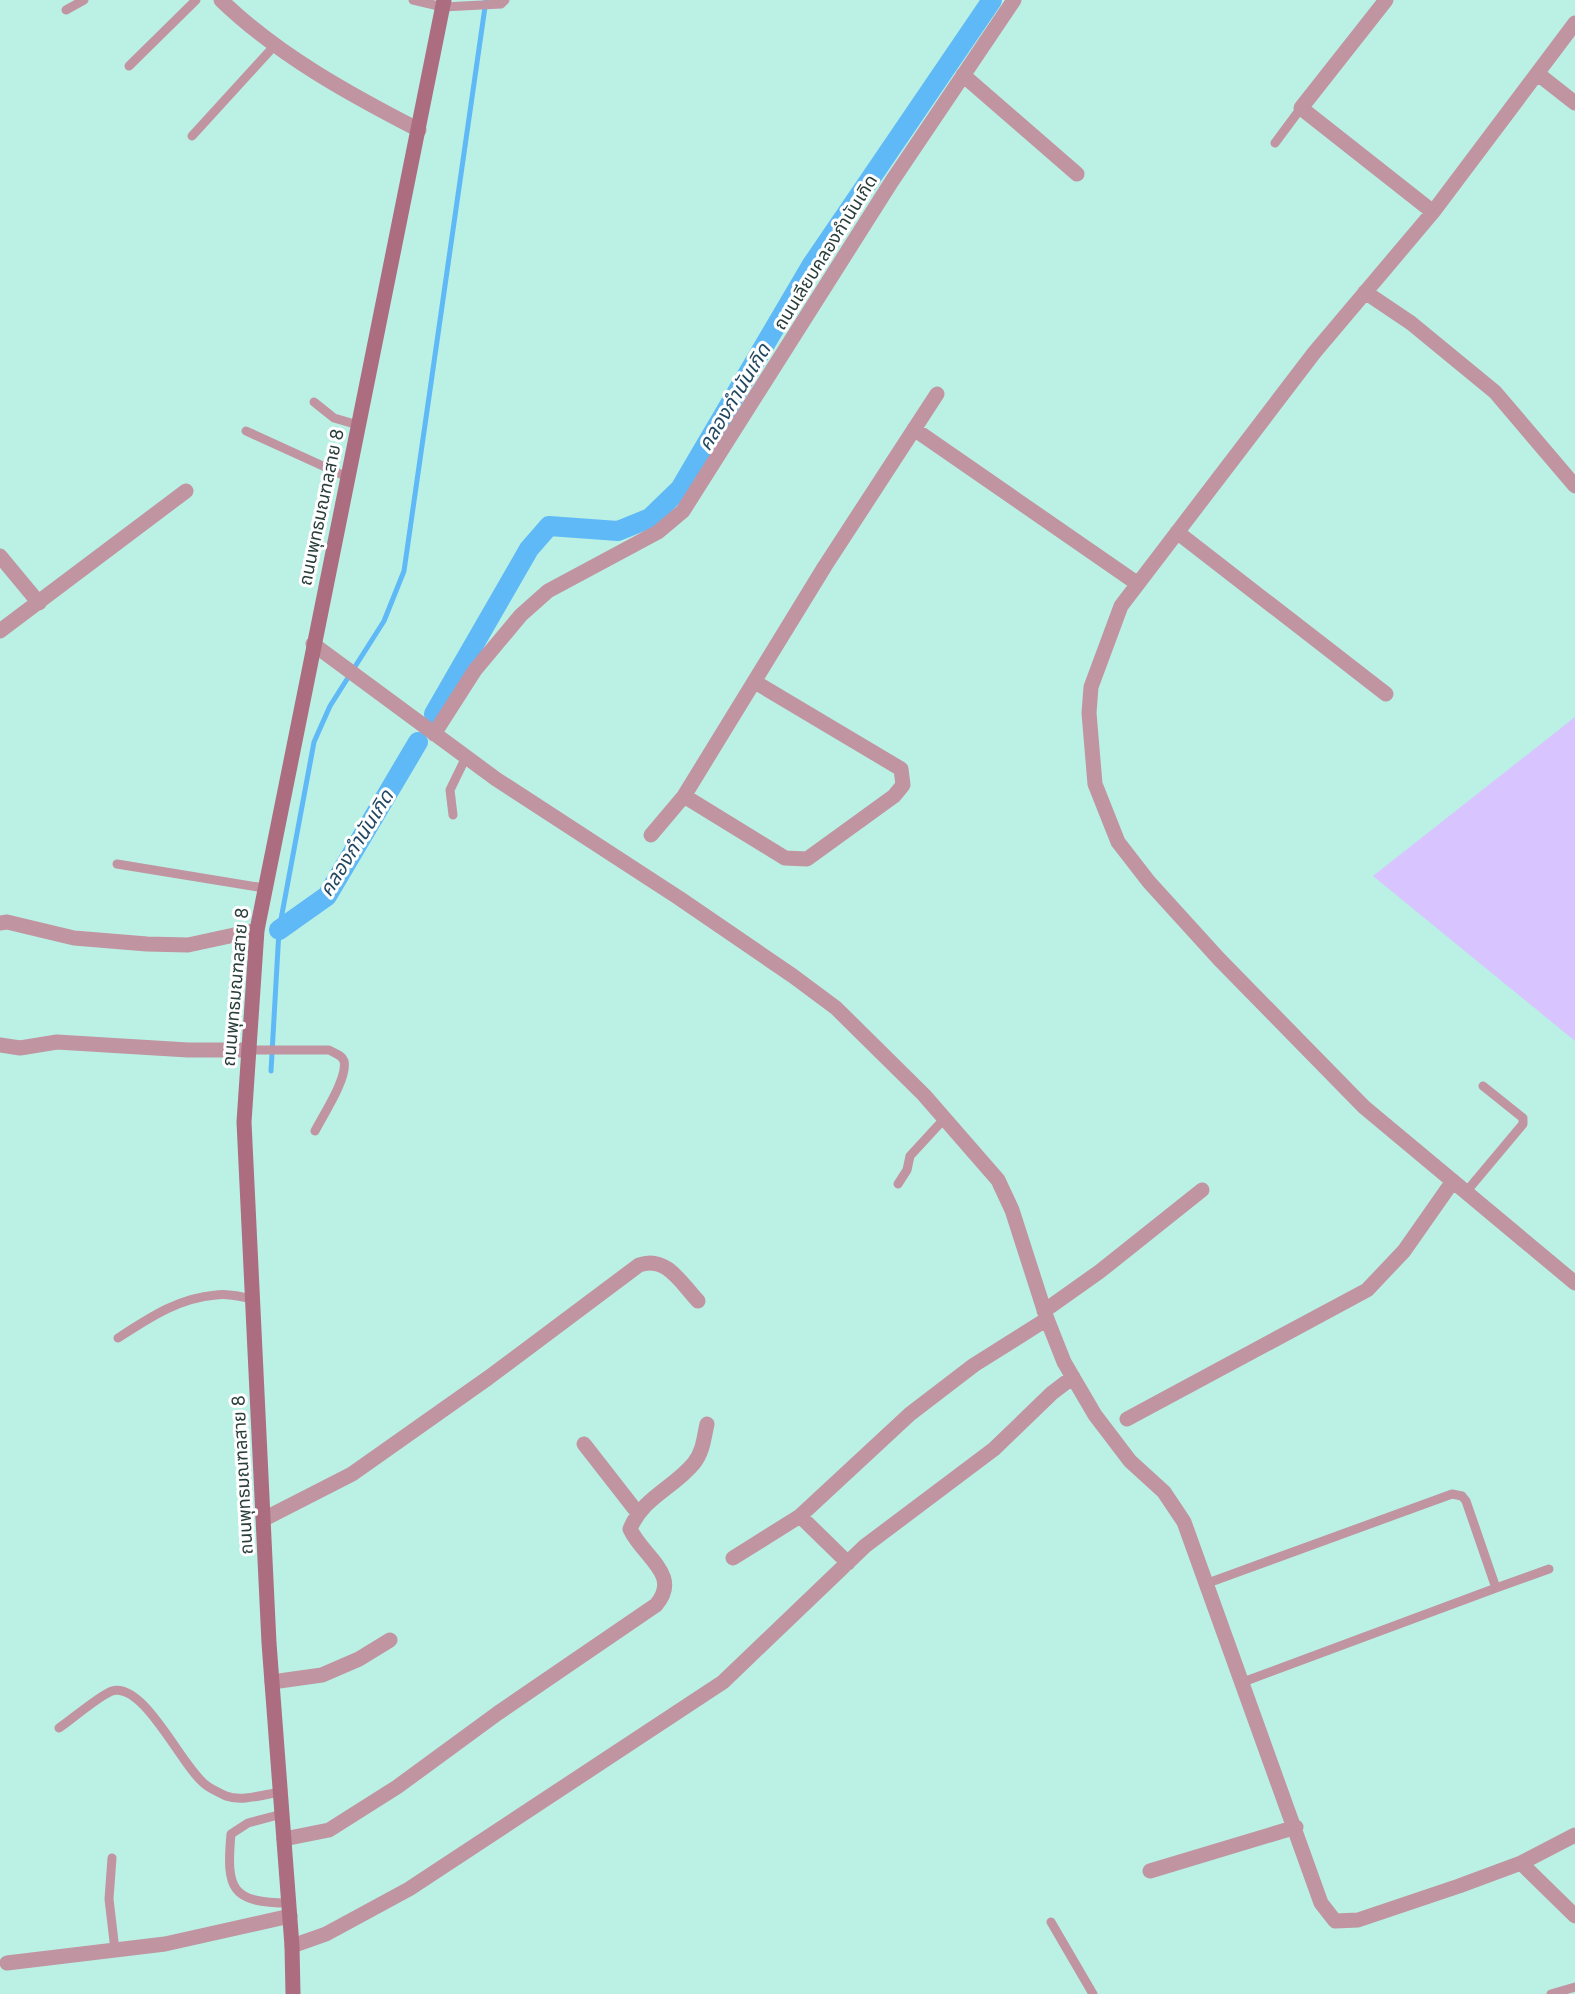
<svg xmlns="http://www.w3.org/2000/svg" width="1575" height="1994" font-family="Inter,'Noto Sans Thai',sans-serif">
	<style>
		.green { fill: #d8c4ff }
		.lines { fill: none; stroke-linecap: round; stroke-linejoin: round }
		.stream { stroke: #5fb9f6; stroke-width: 5 }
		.canal { stroke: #5fb9f6; stroke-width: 20 }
		.lane { stroke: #c094a0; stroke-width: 9 }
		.street { stroke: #c094a0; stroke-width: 15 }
		.secondary { stroke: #ac6d80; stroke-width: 15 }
		.labels { text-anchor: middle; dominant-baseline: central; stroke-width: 6; stroke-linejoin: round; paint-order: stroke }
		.street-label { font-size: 18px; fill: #293e3a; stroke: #fff }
		.water-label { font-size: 20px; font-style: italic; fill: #224761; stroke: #fff }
	</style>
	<rect width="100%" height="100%" fill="#bbf0e5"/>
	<!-- green -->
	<path class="green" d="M1575 717V1041L1373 876Z"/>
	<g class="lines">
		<!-- stream -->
		<path class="stream" d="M271 1071 279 930 314 742 330 706 384 621 404 571 486 0"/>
		<!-- canal -->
		<path class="canal" d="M434 714 529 549 549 526 618 531 650 518 680 489 811 266 992 0
			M279 930 327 896 418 742"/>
		<!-- lane -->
		<path class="lane" d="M413 0 443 7 501 4 505 0
			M66 10 84 0
			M129 66 196 0
			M192 136 276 44
			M1275 143 1301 108
			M314 402 334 418 358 425
			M246 431 347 477
			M453 815 450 790 466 757
			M117 864 264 888
			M249 1050H329C334 1053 342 1055 344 1061 348 1078 323 1115 315 1131
			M898 1184 907 1170 910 1156 944 1119
			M1466 1192 1523 1124V1118L1483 1086
			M118 1338C149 1318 178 1298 216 1295 228 1293 241 1297 253 1299
			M1208 1583 1452 1494 1462 1496 1466 1501 1496 1588 1549 1569
			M1243 1682 1496 1588
			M59 1728C71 1720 100 1695 112 1691 145 1682 182 1768 206 1785 211 1789 220 1793 226 1796 242 1802 265 1794 281 1792
			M282 1814 248 1823 231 1834C226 1889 231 1903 289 1903
			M112 1858 109 1899 115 1950
			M1051 1922 1093 1994
			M1551 1994 1575 1987"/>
		<!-- street -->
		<path class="street" d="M221 0C278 55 349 94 419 130
			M1386 0 1301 108 1433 212
			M1575 23 1433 212 1314 353 1121 606 1091 687 1089 713 1095 784 1118 842 1149 882 1219 959 1364 1107 1575 1283
			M1538 74 1575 103
			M963 75 1077 174
			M1365 292 1411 323 1495 392 1575 486
			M914 429 1138 584
			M1177 532 1386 694
			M0 556 39 603
			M0 631 186 491
			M313 644 496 779 679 898 793 976 836 1008 924 1095 998 1180 1012 1210 1047 1319 1064 1362 1095 1415 1130 1461 1164 1492 1184 1522 1321 1903 1335 1921 1358 1920 1459 1886 1521 1863 1575 1835
			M434 734 475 670 521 615 548 591 658 532 683 511 892 181 1014 0
			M684 796 785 858 807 859 894 796 903 785 901 769 755 682
			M651 835 684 796 825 566 937 394
			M0 923 7 922 74 938 147 944 188 945 257 930
			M0 1045 20 1048 57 1042 188 1050H249
			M1044 1311 1099 1272 1202 1190
			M1127 1419 1367 1290 1404 1251 1453 1181
			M584 1444 637 1512
			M800 1516 848 1563
			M264 1519 352 1474 488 1378 639 1265C666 1255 681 1283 698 1301
			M733 1558 800 1516 910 1414 974 1365 1047 1319
			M272 1682 322 1675 359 1659 390 1640
			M284 1839 329 1830 397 1787 498 1713 656 1605C682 1575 643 1557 630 1529 643 1497 674 1488 694 1463 703 1452 704 1437 707 1424
			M1521 1863 1575 1916
			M1150 1871 1296 1827
			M292 1946 326 1934 409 1889 723 1682 865 1546 994 1449 1052 1393 1073 1377
			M7 1963 165 1944 290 1916"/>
		<!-- secondary -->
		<path class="secondary" d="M293 1994 292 1946 269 1643 244 1122 257 930 444 0"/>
	</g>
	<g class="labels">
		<!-- street labels -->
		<g class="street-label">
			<text transform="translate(825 252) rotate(-58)">ถนนเลียบคลองกำนันเกิด</text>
			<text transform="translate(321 507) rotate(-78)">ถนนพุทธมณฑลสาย 8</text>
			<text transform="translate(235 987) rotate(-85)">ถนนพุทธมณฑลสาย 8</text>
			<text transform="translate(242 1475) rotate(-93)">ถนนพุทธมณฑลสาย 8</text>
		</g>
		<!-- water labels -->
		<g class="water-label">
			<text transform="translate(734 397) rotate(-59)">คลองกำนันเกิด</text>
			<text transform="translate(356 843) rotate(-58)">คลองกำนันเกิด</text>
		</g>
	</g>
</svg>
